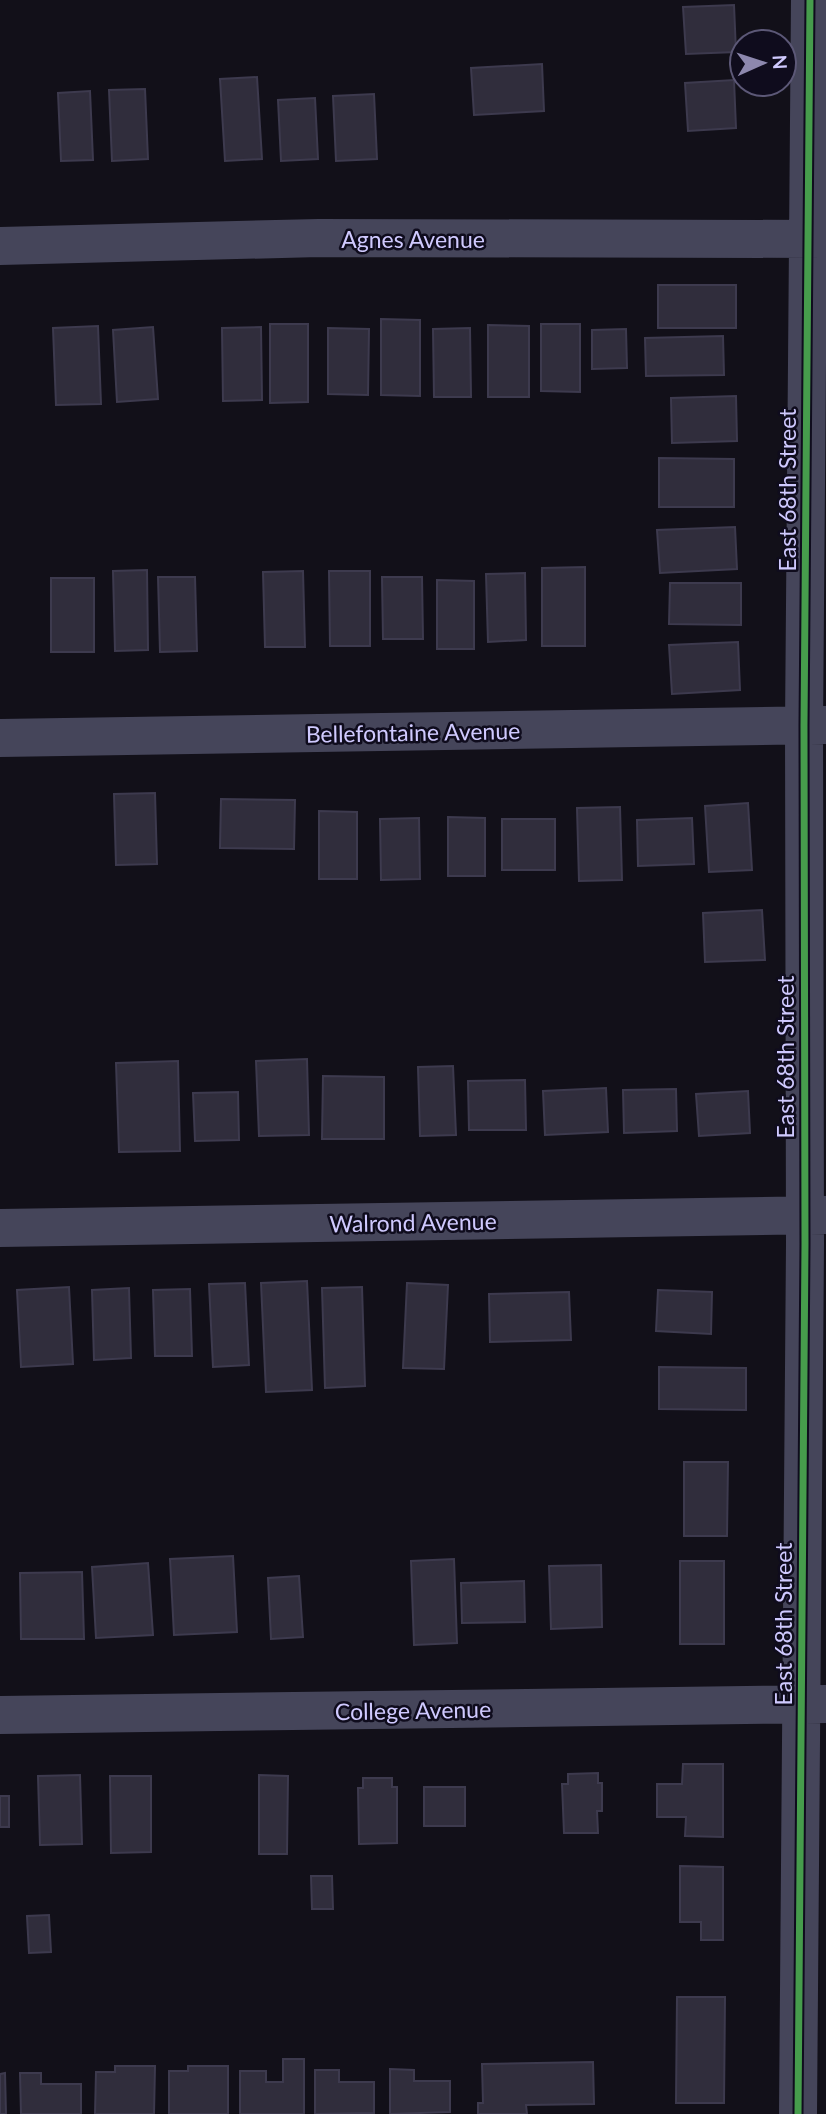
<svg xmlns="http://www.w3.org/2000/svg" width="826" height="2114" font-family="Lato,sans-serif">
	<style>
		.building { fill: #302d3c; stroke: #3d3a4e; stroke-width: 2 }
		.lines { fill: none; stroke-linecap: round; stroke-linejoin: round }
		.minor { stroke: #45455a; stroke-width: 38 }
		.cycleway-casing { stroke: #0f0c1d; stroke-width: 11 }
		.cycleway { stroke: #469c4c; stroke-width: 7 }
		.labels { text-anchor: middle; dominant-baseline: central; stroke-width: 5; stroke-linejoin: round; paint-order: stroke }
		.street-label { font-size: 23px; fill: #cfc9fe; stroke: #0f0c1d }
	</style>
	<rect width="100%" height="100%" fill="#121019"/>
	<!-- building -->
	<path class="building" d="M734 5 736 52 686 54 683 7Z
		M542 64 544 111 474 115 471 68Z
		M257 77 262 159 225 161 220 79Z
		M734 80 736 128 688 131 685 83Z
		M145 89 148 159 112 161 109 90Z
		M90 91 93 160 61 161 58 93Z
		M374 94 377 159 336 161 333 96Z
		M315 98 318 159 281 161 278 100Z
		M658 285H736V328H658Z
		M381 319 420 320V396L381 395Z
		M270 324H308V402L270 403Z
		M541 324H580V392L541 391Z
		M488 325 529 326V397H488Z
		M98 326 101 404 56 405 53 328Z
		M153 327 158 399 117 402 113 330Z
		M261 327 262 400 223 401 222 328Z
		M328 328 369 329 368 395 328 394Z
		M470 328 471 397H434L433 329Z
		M626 329 627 368 592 369V330Z
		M723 336 724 375 646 376 645 338Z
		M736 396 737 441 672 443 671 398Z
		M659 458 734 459V507H659Z
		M735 527 737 569 660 573 657 530Z
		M585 567V646H542V568Z
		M147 570 148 650 115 651 113 571Z
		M303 571 305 647H265L263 572Z
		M329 571H370V646H330Z
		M525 573 526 640 488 642 486 574Z
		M158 577H195L197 651 160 652Z
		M382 577H422L423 639H383Z
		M51 578H94V652H51Z
		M437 580 474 581V649H437Z
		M670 583H741V625L669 624Z
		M738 642 740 690 672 694 669 645Z
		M155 793 157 864 116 865 114 794Z
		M221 799 295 800 294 849 220 848Z
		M748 803 752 870 709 872 705 806Z
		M620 807 622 880 579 881 577 808Z
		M319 811 357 812V879H319Z
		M448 817 485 818V876H448Z
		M419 818 420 879 381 880 380 819Z
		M692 818 694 864 638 866 637 820Z
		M502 819H555V870H502Z
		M762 910 765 960 705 962 703 913Z
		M307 1059 309 1135 259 1136 256 1061Z
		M178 1061 180 1151 119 1152 116 1063Z
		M453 1066 456 1135 420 1136 418 1067Z
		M323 1076 384 1077V1139H322Z
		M525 1080 526 1130H469L468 1081Z
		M606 1088 608 1132 545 1135 543 1091Z
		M676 1089 677 1131 624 1133 623 1090Z
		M748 1091 750 1133 699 1136 696 1094Z
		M238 1092 239 1140 195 1141 193 1093Z
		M307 1281 312 1390 266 1392 261 1283Z
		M245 1283 249 1365 213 1367 209 1284Z
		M407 1283 448 1285 444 1369 403 1368Z
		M69 1287 73 1364 21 1367 17 1290Z
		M362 1287 365 1386 325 1388 322 1288Z
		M129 1288 131 1358 94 1360 92 1290Z
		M190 1289 192 1356H155L153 1290Z
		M658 1290 712 1292 711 1334 656 1331Z
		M569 1292 571 1340 490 1342 489 1294Z
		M659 1367 746 1368V1410L659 1409Z
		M684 1462H728L727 1536H684Z
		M233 1556 237 1632 174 1635 170 1559Z
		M454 1559 457 1643 414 1645 411 1561Z
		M680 1561H724V1644H680Z
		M148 1563 153 1635 96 1638 92 1567Z
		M601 1565 602 1627 551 1629 549 1566Z
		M82 1572 84 1639H21L20 1573Z
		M299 1576 303 1637 271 1639 268 1578Z
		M524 1581 525 1622 462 1623 461 1583Z
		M683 1764H723V1837L685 1836 686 1817H657V1784H682Z
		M598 1773V1783H602V1811H597L598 1833H564L562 1784H568V1774Z
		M80 1775 82 1844 40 1845 38 1776Z
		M259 1775 288 1776 287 1854H259Z
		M110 1776H151V1852L111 1853Z
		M363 1778H392V1787H397V1843L359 1844 358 1788H363Z
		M424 1787H465V1826H424Z
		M0 1796H9V1827H0Z
		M680 1866 723 1867V1940H701V1922H680Z
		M311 1876H332L333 1909H312Z
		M49 1915 51 1952 29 1953 27 1916Z
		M677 1997H725L724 2103H676Z
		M283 2059H304V2114H240V2071H266V2082H283Z
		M593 2062 594 2104 526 2105 527 2114H478V2103H483L482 2064Z
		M115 2066H155L154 2114H95L96 2072H115Z
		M188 2066H228V2114H169V2071H188Z
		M390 2069 414 2070V2081H450V2112L390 2114Z
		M315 2070H339V2082H374V2113L315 2114Z
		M5 2073 6 2114H0V2074Z
		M20 2073H41V2084H81V2114H21Z"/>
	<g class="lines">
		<!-- minor -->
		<path class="minor" d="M0 246 319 238 826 239
			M0 738 826 725
			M0 1228 826 1215
			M0 1715 826 1704
			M798 2114 805 1244 804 726 810 0"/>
		<defs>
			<path id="cycleway" d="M798 2114 805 1244 804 726 810 0"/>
		</defs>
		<!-- cycleway casing -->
		<use href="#cycleway" class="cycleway-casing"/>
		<!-- cycleway -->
		<use href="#cycleway" class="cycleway"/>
	</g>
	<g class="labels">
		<!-- street labels -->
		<g class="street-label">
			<text x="413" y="239">Agnes Avenue</text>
			<text transform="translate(787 490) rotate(-90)">East 68th Street</text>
			<text transform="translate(413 732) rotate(-1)">Bellefontaine Avenue</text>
			<text transform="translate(785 1057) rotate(-90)">East 68th Street</text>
			<text transform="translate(413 1222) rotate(-1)">Walrond Avenue</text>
			<text transform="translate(783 1624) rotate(-90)">East 68th Street</text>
			<text transform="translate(413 1710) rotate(-1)">College Avenue</text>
		</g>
	</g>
	<!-- north arrow -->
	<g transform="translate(763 63) rotate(87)"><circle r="33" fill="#0f0c1d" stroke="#5c5877" stroke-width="2"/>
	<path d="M0-5L12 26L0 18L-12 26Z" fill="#8d88ae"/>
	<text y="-10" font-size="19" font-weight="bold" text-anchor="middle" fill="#cfc9fe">N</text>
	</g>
</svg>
